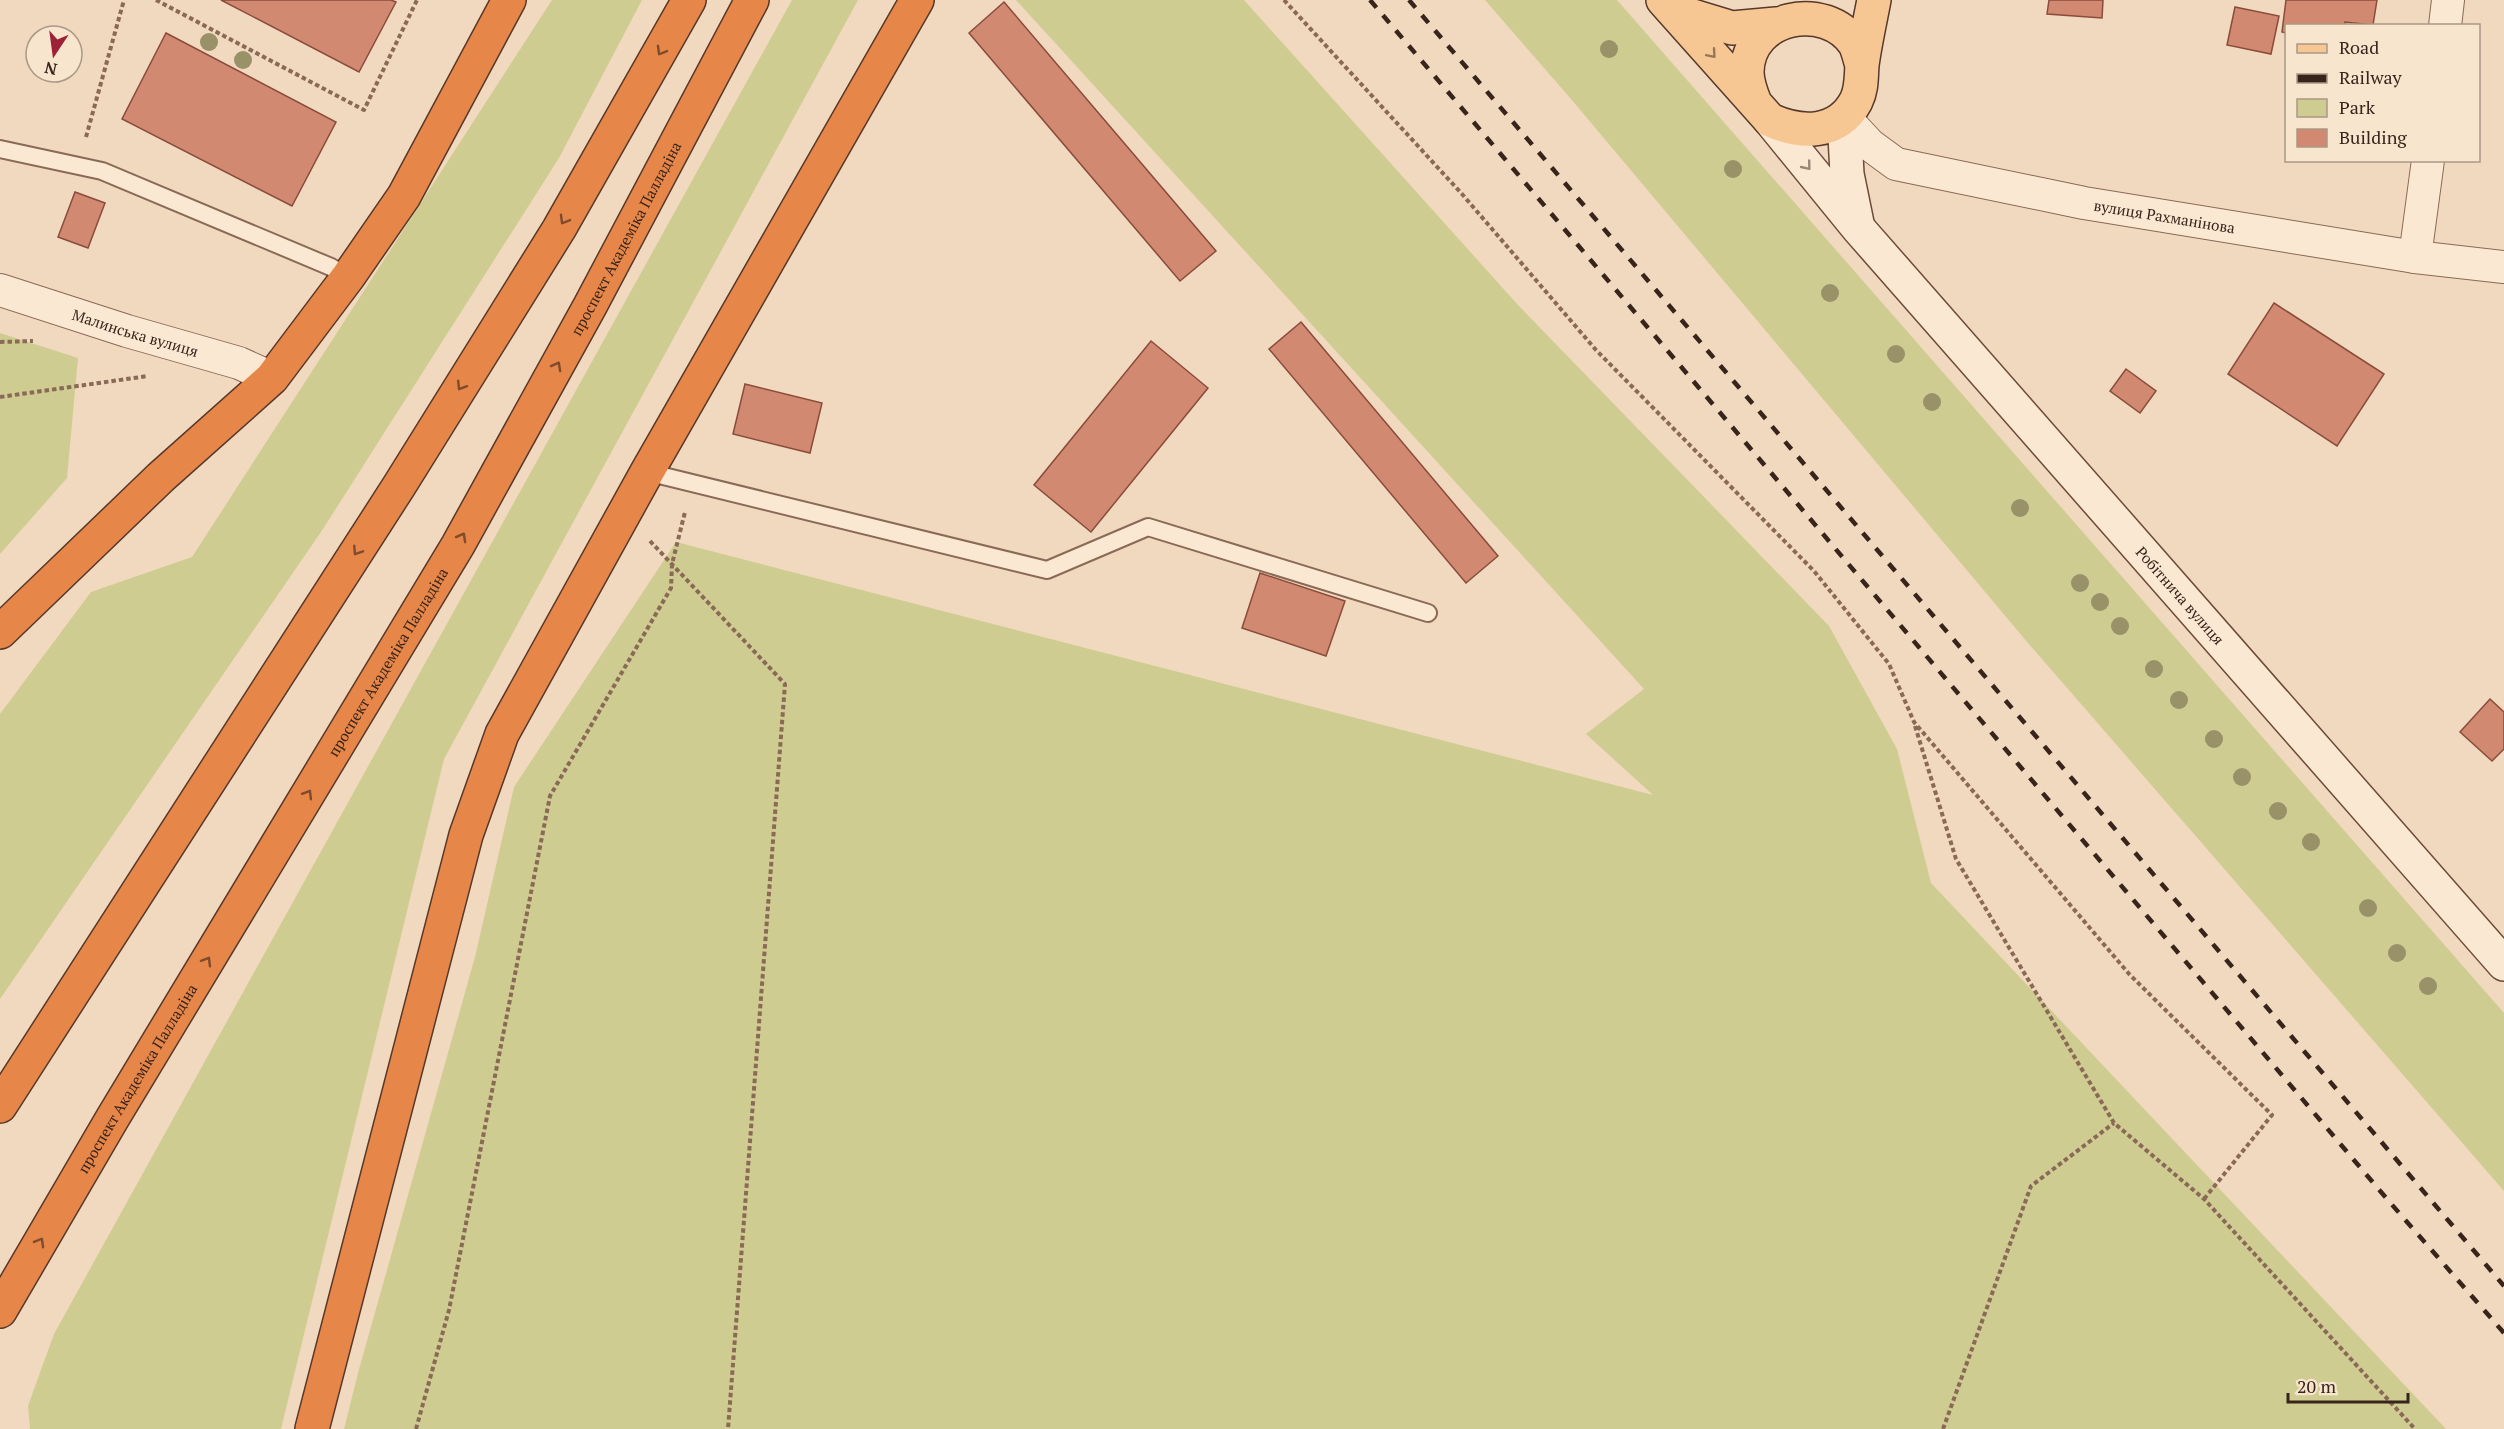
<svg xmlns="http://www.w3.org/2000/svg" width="2504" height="1429" font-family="'PT Serif',serif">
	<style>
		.green { fill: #cfcc92 }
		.building { fill: #d18971; stroke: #8a4c3a; stroke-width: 1.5 }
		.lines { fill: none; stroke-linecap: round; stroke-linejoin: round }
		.lane-casing { stroke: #8a6956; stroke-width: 20 }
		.street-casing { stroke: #8a6956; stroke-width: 34 }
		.secondary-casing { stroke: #6b4a39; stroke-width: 36 }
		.primary-casing { stroke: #57382b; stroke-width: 36 }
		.highway-casing { stroke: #57382b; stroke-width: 36 }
		.path { stroke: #8a6956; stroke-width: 4; stroke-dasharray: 4.5 3; stroke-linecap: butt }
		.lane { stroke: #fbe8d2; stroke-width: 16 }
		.street { stroke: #fbe8d2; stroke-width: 32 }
		.secondary { stroke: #fbe8d2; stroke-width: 33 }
		.primary { stroke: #f7c793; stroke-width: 33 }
		.highway { stroke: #e68648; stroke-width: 33 }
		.rail { stroke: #38241b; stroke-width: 4.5; stroke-dasharray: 10 10; stroke-linecap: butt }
		.tree { fill: #999168 }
		.oneway { stroke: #7e4b2d }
		.oneway2 { stroke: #987657 }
		.oneway3 { stroke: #9a8676 }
		.labels { text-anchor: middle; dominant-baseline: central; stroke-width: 6; stroke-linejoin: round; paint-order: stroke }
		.street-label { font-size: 15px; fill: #38241b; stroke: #f7e5ce }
	</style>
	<rect width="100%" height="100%" fill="#f0d9be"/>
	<!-- green -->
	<path class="green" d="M552 0H642L559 158 323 529 0 999V714L91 592 192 557Z
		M792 0H858L444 759 281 1429H30L28 1406 54 1334Z
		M1016 0H1244L1518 305 1829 626 1897 749 1931 883 2446 1429H344L358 1373 475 957 514 787 676 542 1653 795 1586 734 1644 689Z
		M1485 0H1617L2504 1013V1191L2028 643 1571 99Z
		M0 333 78 358 67 478 0 554Z"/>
	<!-- building -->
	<path class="building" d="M221 0H391L396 2 359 72Z
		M2049 0H2103L2102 18 2047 14Z
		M2286 0H2377L2373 25 2345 22V26H2286V33L2282 32Z
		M1004 2 1216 251 1180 281 969 33Z
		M2235 7 2279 16 2271 54 2227 45Z
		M166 33 336 122 292 206 122 119Z
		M75 192 105 203 88 248 58 237Z
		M2274 303 2384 374 2337 446 2228 374Z
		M1301 322 1498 556 1466 583 1269 349Z
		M1151 341 1208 388 1091 532 1034 485Z
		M2126 369 2156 391 2140 413 2110 391Z
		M745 384 822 403 810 453 733 434Z
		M1260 573 1345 601 1326 656 1242 628Z
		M2490 699 2504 712V749L2492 761 2460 732Z"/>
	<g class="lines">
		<defs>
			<path id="lane" d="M0 149 102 171 331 267 348 277
				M647 472 1047 570 1148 527 1428 613"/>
			<g id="street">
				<path d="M2445 26 2448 0"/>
				<path id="s1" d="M1844 117 1870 145 1896 164 2084 203 2415 257 2504 267"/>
				<path d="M2415 257 2428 160"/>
				<path id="s2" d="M0 290 127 331 239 363 272 378"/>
			</g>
			<g id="secondary">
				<path d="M1844 117 1847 174 1857 223"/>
				<path id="s3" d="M1770 120 1858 228 2504 964"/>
			</g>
			<path id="primary" d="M1663 0 1770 120C1801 134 1838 135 1856 101 1862 89 1861 78 1862 65 1865 43 1870 21 1874 0
				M1673 10 1732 28 1776 24
				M1755 103C1751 93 1747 83 1747 72 1748 16 1825 0 1855 44 1858 50 1860 59 1862 66"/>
			<g id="highway">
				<path d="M0 632 161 477 272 378 348 277 404 196 509 0"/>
				<path d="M0 1106 399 486 559 229 689 0"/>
				<path id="s4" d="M0 1311 112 1119 458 545 590 306 752 0"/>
				<path d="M312 1429 466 835 502 734 647 472 917 0"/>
			</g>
		</defs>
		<!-- lane casing -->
		<use href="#lane" class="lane-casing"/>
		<!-- street casing -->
		<use href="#street" class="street-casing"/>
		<!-- secondary casing -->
		<use href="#secondary" class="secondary-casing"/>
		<!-- primary casing -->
		<use href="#primary" class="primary-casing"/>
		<!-- highway casing -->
		<use href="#highway" class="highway-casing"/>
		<!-- path -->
		<path class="path" d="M156 0 364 110 417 0
			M1284 0 1462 194 1596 350 1814 571 1889 664 1914 722 2130 975 2272 1115 2204 1199
			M86 137 124 0
			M0 342 33 341
			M0 397 148 376
			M650 541 785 684 728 1429
			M1915 726 1956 859 2114 1123 2204 1199 2415 1429
			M416 1429 449 1310 550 796 671 588 672 564 685 512
			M1943 1429 2031 1186 2114 1123"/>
		<!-- lane -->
		<use href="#lane" class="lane"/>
		<!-- street -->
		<use href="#street" class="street"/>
		<!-- secondary -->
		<use href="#secondary" class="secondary"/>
		<!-- primary -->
		<use href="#primary" class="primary"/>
		<!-- highway -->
		<use href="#highway" class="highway"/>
		<!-- rail -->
		<path class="rail" d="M1370 0 2387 1199 2504 1333
			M1409 0 2504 1286"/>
	</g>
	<!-- trees -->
	<g class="tree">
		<circle cx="209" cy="42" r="9"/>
		<circle cx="1609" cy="49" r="9"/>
		<circle cx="243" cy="60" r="9"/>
		<circle cx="1733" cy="169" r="9"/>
		<circle cx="1830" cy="293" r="9"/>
		<circle cx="1896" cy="354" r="9"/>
		<circle cx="1932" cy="402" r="9"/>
		<circle cx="2020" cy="508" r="9"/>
		<circle cx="2080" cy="583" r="9"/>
		<circle cx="2100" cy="602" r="9"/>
		<circle cx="2120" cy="626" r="9"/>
		<circle cx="2154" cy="669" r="9"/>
		<circle cx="2179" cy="700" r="9"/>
		<circle cx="2214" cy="739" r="9"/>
		<circle cx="2242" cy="777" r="9"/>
		<circle cx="2278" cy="811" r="9"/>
		<circle cx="2311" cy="842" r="9"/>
		<circle cx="2368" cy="908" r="9"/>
		<circle cx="2397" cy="953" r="9"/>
		<circle cx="2428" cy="986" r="9"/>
	</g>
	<!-- one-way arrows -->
	<defs><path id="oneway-chevron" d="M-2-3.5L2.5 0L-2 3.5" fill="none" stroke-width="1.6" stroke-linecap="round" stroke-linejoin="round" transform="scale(1.5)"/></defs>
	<g class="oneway">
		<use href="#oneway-chevron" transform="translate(661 51) rotate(120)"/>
		<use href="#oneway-chevron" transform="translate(564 220) rotate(120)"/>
		<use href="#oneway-chevron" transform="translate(557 366) rotate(-61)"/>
		<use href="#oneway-chevron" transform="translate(461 386) rotate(122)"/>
		<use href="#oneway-chevron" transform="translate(462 537) rotate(-61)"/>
		<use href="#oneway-chevron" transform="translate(357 551) rotate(123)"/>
		<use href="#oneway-chevron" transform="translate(308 794) rotate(-59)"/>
		<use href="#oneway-chevron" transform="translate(207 961) rotate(-59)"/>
		<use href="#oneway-chevron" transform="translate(40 1242) rotate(-60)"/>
	</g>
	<use class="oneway2" href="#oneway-chevron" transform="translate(1712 54) rotate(49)"/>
	<use class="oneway3" href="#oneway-chevron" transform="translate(1807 166) rotate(51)"/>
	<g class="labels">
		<!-- street labels -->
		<g class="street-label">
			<text stroke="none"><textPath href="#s1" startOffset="344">вулиця Рахманінова</textPath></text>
			<text stroke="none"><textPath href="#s4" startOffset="1242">проспект Академіка Палладіна</textPath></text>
			<text stroke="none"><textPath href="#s2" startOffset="142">Малинська вулиця</textPath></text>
			<text stroke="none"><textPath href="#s3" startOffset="628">Робітнича вулиця</textPath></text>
			<text stroke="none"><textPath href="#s4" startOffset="756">проспект Академіка Палладіна</textPath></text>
			<text stroke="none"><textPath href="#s4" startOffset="270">проспект Академіка Палладіна</textPath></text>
		</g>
	</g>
	<!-- legend -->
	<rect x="2285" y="24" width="195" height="138" fill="#f7e5ce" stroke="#ab9886" stroke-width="1.5"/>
	<rect x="2297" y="44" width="30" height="9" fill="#f7c793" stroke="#ab9886" stroke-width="1.5"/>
	<text x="2339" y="54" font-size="18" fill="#38241b">Road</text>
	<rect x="2297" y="74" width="30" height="9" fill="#38241b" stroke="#ab9886" stroke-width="1.5"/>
	<text x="2339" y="84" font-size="18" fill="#38241b">Railway</text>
	<rect x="2297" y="99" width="30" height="18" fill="#cfcc92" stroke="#ab9886" stroke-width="1.5"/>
	<text x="2339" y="114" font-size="18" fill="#38241b">Park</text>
	<rect x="2297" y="129" width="30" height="18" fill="#d18971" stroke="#ab9886" stroke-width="1.5"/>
	<text x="2339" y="144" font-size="18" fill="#38241b">Building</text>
	<!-- north arrow -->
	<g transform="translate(54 54) rotate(193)"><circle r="28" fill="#f7e5ce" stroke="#ab9886" stroke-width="1.5"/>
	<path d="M0-4.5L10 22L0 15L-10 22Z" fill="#9d2238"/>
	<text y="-9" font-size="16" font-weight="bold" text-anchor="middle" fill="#38241b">N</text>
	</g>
	<!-- scale -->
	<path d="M2288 1393v9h120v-9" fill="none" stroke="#38241b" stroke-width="3"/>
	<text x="2297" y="1393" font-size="18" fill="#38241b" stroke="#f7e5ce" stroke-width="4.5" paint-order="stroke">20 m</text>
</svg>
